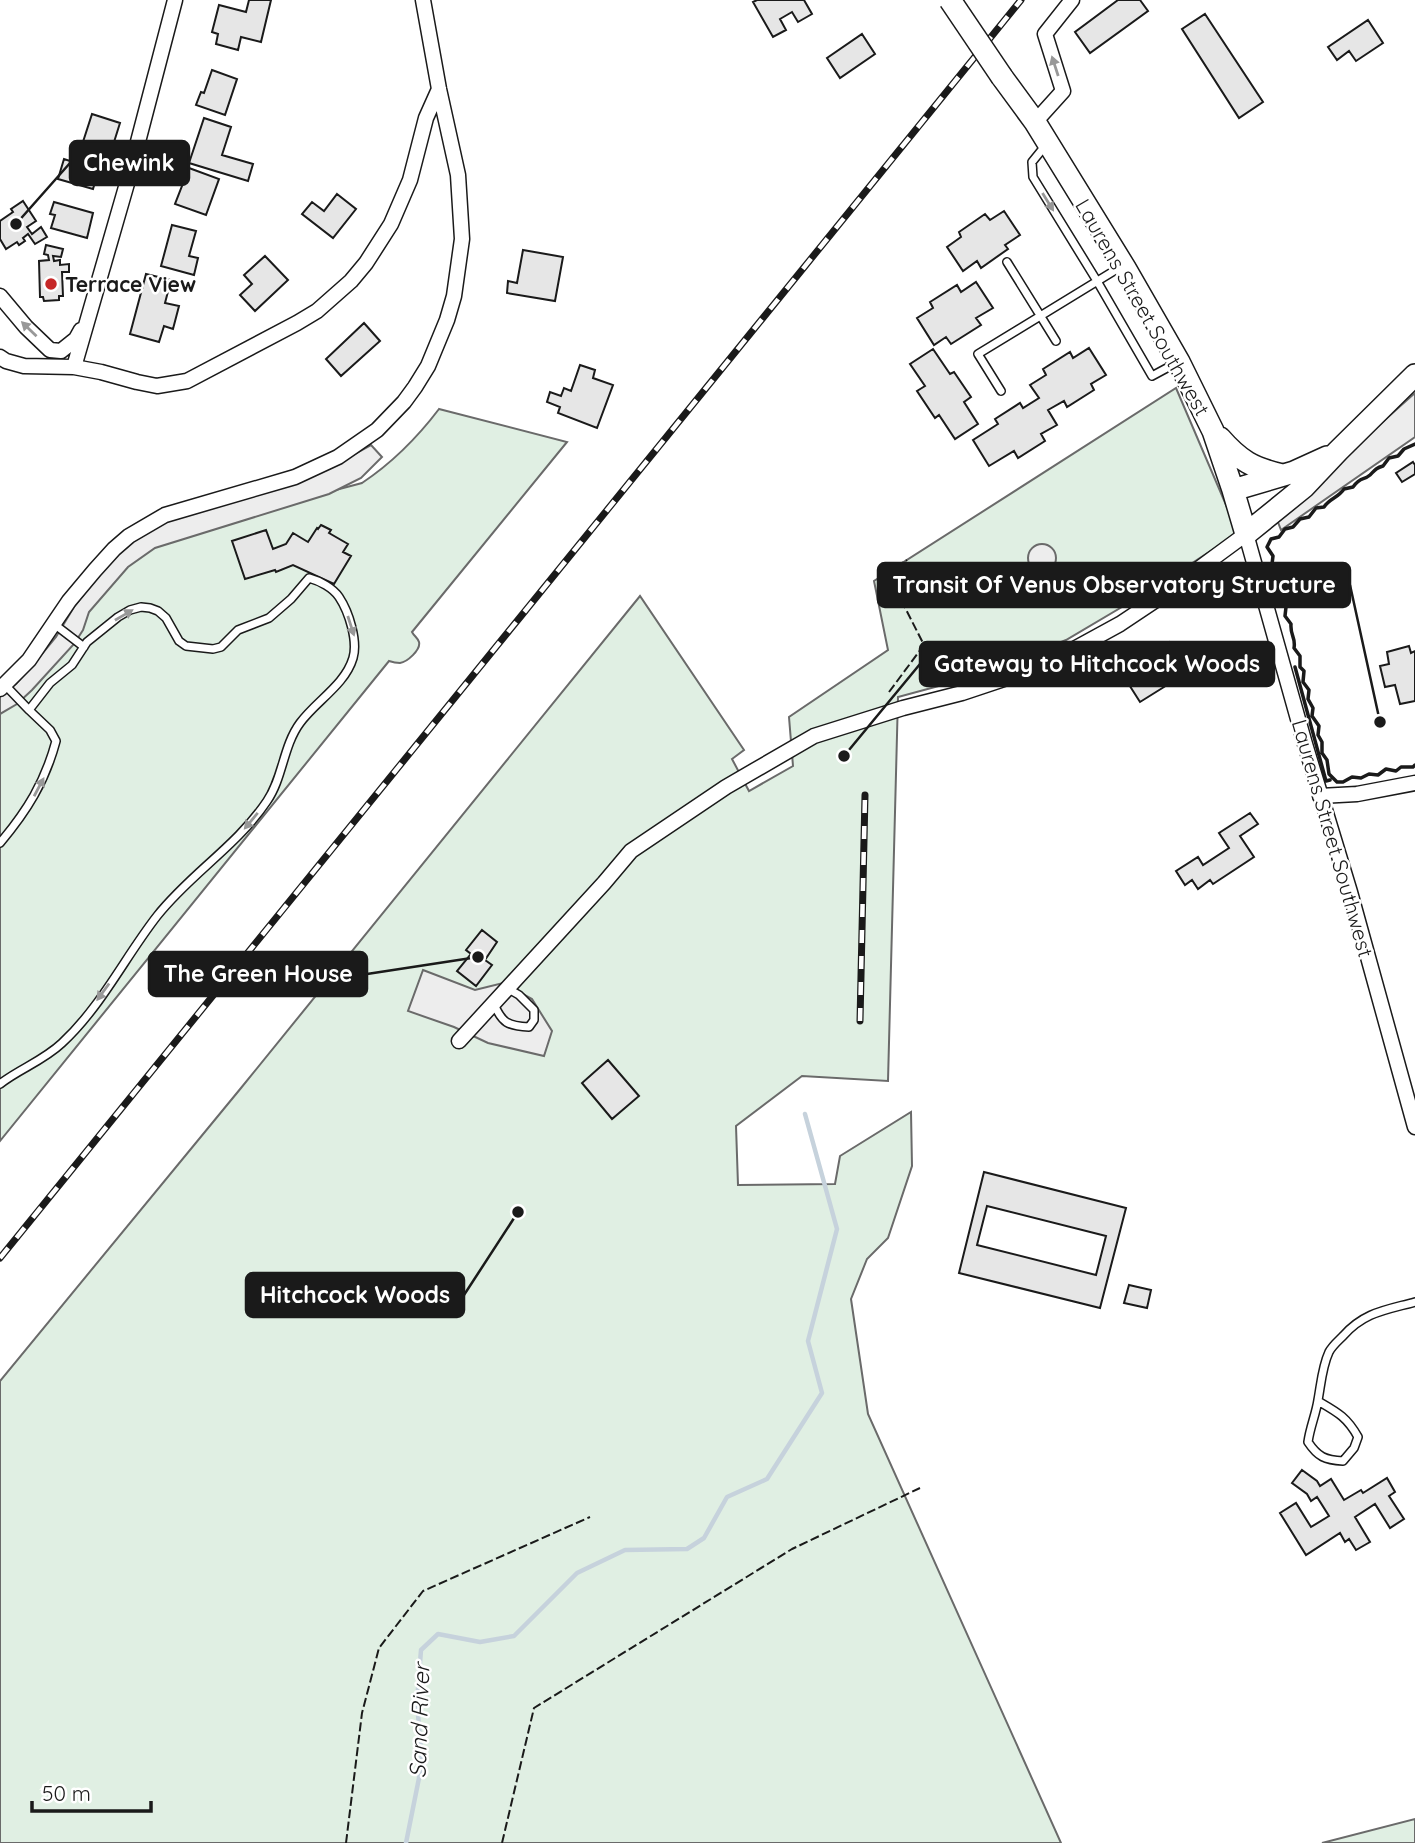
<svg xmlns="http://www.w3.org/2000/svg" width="1415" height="1843" font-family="Quicksand,sans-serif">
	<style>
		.green { fill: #e0efe3; stroke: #6a6a6a; stroke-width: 2 }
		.parking { fill: #ededed; stroke: #6a6a6a; stroke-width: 2 }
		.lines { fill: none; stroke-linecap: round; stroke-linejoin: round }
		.stream { stroke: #c6d2dc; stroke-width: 4.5 }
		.building { fill: #e6e6e6; stroke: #1a1a1a; stroke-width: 2; fill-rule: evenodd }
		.lane-casing { stroke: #1a1a1a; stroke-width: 10 }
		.street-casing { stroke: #1a1a1a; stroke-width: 17 }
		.secondary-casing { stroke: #1a1a1a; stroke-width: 24 }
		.lane { stroke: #fff; stroke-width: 7 }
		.street { stroke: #fff; stroke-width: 14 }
		.secondary { stroke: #fff; stroke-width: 21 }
		.rail-casing { stroke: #1a1a1a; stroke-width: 7 }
		.rail { stroke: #fff; stroke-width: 4.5; stroke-dasharray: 13; stroke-linecap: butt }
		.secondary-bridge-casing { stroke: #1a1a1a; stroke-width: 24; stroke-linecap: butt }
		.secondary-bridge { stroke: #fff; stroke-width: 21 }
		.fence { stroke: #1a1a1a; stroke-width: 2; stroke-dasharray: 9 3.5; stroke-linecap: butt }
		.wall { stroke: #1a1a1a; stroke-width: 3.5 }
		.oneway { fill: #989898 }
		.poi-dot { fill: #c62828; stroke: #fff; stroke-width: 2.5 }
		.labels { text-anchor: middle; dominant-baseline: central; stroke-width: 5; stroke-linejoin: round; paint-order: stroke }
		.poi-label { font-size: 21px; font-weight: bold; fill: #1a1a1a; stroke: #fff; text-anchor: start }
		.street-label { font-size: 21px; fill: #1a1a1a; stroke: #fff }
		.water-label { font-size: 23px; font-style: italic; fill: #1a1a1a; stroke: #fff }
		.leader { fill: none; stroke: #1a1a1a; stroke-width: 2.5 }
		.callout-dot { fill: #1a1a1a; stroke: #fff; stroke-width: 2.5 }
		.callout { fill: #1a1a1a; stroke: #1a1a1a; stroke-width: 2.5 }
		.callout-label { font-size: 23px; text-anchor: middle; font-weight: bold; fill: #fff }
	</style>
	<rect width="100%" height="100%" fill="#fff"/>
	<!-- green -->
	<path class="green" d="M1176 388 1238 533 1154 588 1066 640 983 674 898 697 888 1081 802 1076 736 1126 738 1185 835 1184 840 1156 911 1112 912 1166 888 1238 867 1259 851 1299 868 1414 1061 1843H0V1381L241 1088 640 596 744 750 732 759 749 791 793 766 789 717 888 650 874 581Z
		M439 409 567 442 412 632C414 636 418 638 419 642 421 650 407 662 400 663 397 663 392 662 389 661L0 1141V708L98 590 165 535 362 483C392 463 417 438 439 409Z
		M1415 1819V1843H1322Z"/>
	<!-- parking -->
	<path class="parking" d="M1415 393V437L1281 530 1276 517Z
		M371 445 382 457 361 478 329 494 155 548 128 567 89 612 83 630 74 644 32 690 17 704 0 714V695L16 684 32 666 56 637 74 607 107 565 128 545 149 530 170 520 329 468Z
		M1028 558a14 14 0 1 1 28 0a14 14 0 1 1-28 0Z
		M423 970 475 990 503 983 532 999 552 1031 544 1056 488 1043 454 1027 408 1011Z"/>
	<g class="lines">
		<!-- stream -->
		<path class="stream" d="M406 1843 422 1763 417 1702 421 1650 438 1634 480 1642 514 1636 577 1573 625 1550 687 1549 704 1538 727 1497 767 1479 822 1393 808 1341 837 1229 805 1114"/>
	</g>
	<!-- building -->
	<path class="building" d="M249 0H271L261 42 241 37 238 50 216 44 218 34 212 32 219 5 246 12Z
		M757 0H804L812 14 798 22 792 12 780 19 786 30 773 37 753 2Z
		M1118 0H1140L1148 11 1090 53 1075 32Z
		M1205 14 1263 102 1239 118 1182 29Z
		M1368 20 1383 43 1356 61 1349 51 1337 60 1328 47Z
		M862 34 875 54 840 78 827 58Z
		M212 70 237 79 225 115 196 105 201 92 204 93Z
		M92 114 120 123 109 158 103 156 93 189 58 179 64 159 70 161 75 146 81 148Z
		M204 118 231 127 222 155 253 164 248 181 189 163Z
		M189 168 219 179 206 215 175 204Z
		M337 194 356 209 333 238 302 214 312 202 324 211Z
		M23 201 36 221 27 227 32 234 41 227 47 237 35 244 28 234 23 238 25 241 19 245 17 242 6 249 0 239V221L13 212 11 209Z
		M54 202 93 213 87 238 51 228 55 215 50 214Z
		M1004 211 1020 235 1005 245 1008 249 981 268 977 261 963 271 947 247 961 237 959 232 985 214 990 220Z
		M172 225 196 231 189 256 198 258 194 275 161 266Z
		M46 245 63 249 61 257 53 256 54 261 60 260V265L69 264V272H62L63 296H59V300L44 301 43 297H40L39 261 49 260 48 255 44 254Z
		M523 250 563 257 555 301 507 293 508 281 517 283Z
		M265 256 288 280 255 311 240 295 252 284 244 275Z
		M146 274 171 280 165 303 179 306 173 329 164 326 159 342 130 334Z
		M976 282 993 308 976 318 981 325 951 344 946 337 934 345 917 318 933 308 930 302 957 285 961 292Z
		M364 323 380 341 341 376 326 359Z
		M1089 348 1106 375 1091 384 1094 390 1067 407 1064 401 1048 410 1057 425 1041 434 1045 441 1018 458 1014 451 989 466 973 440 998 424 995 419 1020 403 1023 408 1039 398 1030 385 1046 375 1043 369 1070 352 1073 358Z
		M933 349 950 374 954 372 971 397 964 402 978 424 955 439 939 415 935 418 917 391 925 386 910 364Z
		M580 365 595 370 593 378 613 385 597 428 558 413 560 407 547 402 550 392 561 396 564 388 571 391Z
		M1413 462 1415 465V474L1402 482 1396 473Z
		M321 525 331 530 329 533 348 544 343 552 351 556 334 584 293 565 276 572 275 570 245 579 232 541 266 530 273 549 286 544 293 533 308 542 317 528 318 529Z
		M1169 642 1188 672 1140 702 1121 672Z
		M1409 646 1411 653 1415 651V701L1400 704 1395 685 1385 687 1380 666 1389 664 1387 652Z
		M1250 813 1258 824 1240 836 1254 857 1213 884 1210 880 1198 889 1192 880 1185 885 1176 871 1198 857 1203 865 1229 848 1219 833Z
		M482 930 497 942 485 960 492 965 476 986 457 971 471 954 466 950Z
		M608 1060 639 1096 612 1119 582 1083Z
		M984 1172 1126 1208 1100 1308 959 1273ZM987 1206 1106 1236 1096 1275 977 1245Z
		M1129 1285 1151 1290 1147 1308 1124 1303Z
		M1302 1470 1317 1481 1320 1486 1331 1479 1344 1500 1361 1490 1363 1493 1387 1478 1395 1492 1389 1496 1404 1519 1390 1528 1375 1504 1355 1517 1370 1542 1356 1550 1349 1539 1345 1542 1340 1533 1306 1555 1280 1513 1296 1503 1311 1527 1329 1516 1317 1497 1311 1501 1307 1494 1292 1483Z"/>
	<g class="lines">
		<defs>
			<path id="lane" d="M1045 146 1032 162 1033 177 1097 281 1152 376 1178 362
				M1007 262 1056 341
				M1001 391 978 354 1122 266
				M54 624 84 647
				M5 685 29 710
				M0 843C27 811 45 782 56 741L50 730 29 710 50 683 72 665 87 642 118 617 130 610 141 607 150 608 158 611 166 618 179 641 186 646 213 649 221 647 238 630 269 618 291 599 309 578C320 581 333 588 339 597 349 612 358 641 353 658 345 685 316 701 300 723 283 746 283 778 267 801 237 846 190 874 157 916 125 957 101 1007 62 1043 43 1061 19 1069 0 1084
				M494 1004C502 1023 508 1026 529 1027L534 1020V1010L519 995 507 988
				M1318 1401C1337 1412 1347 1417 1358 1437L1354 1448 1343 1461C1325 1460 1318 1457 1308 1442 1310 1427 1316 1414 1318 1400 1321 1384 1322 1367 1329 1352 1332 1346 1338 1341 1343 1336 1364 1312 1386 1310 1415 1302"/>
			<path id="street" d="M1035 122 1063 91 1045 34 1072 0
				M0 296 26 327 50 350 61 351 76 339 81 330
				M0 357 6 361 24 366 74 367 101 372 137 382 157 386 187 381 297 323 317 311 351 281 366 263 391 224 410 180 426 118 439 89
				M74 367 128 180 175 0
				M0 689 29 660 69 601 95 570 114 549 129 536 165 515 295 477 338 457 377 430 404 402 415 387 428 366 447 320 454 296 462 239 458 175 439 89 423 0
				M1320 796 1357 794 1415 783
				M459 1041 604 883 631 851 726 787 814 736 903 708 962 693 1016 675 1067 653 1120 624 1159 598 1246 534 1305 744 1350 892 1415 1127"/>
			<path id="secondary" d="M1002 77 1035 122 1125 268 1179 362 1213 431 1233 490 1246 534 1304 487 1338 451 1415 375
				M1220 438C1240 461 1253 468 1282 475
				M1233 490 1294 472 1327 457"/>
		</defs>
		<!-- lane casing -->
		<use href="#lane" class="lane-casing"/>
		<!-- street casing -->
		<use href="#street" class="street-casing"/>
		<!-- secondary casing -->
		<use href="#secondary" class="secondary-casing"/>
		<!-- lane -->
		<use href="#lane" class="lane"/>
		<!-- street -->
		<use href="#street" class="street"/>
		<!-- secondary -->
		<use href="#secondary" class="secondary"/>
		<defs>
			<path id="rail" d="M860 1021 865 795
				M0 1258 1021 0"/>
		</defs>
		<!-- rail casing -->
		<use href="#rail" class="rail-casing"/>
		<!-- rail -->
		<use href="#rail" class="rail"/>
		<defs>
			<path id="secondary-bridge" d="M950 0 1002 77"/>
		</defs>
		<!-- secondary-bridge casing -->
		<use href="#secondary-bridge" class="secondary-bridge-casing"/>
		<!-- secondary-bridge -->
		<use href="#secondary-bridge" class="secondary-bridge"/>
		<!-- fence -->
		<path class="fence" d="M889 692 924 645 887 572 907 560
			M346 1843 362 1713 379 1648 423 1591 590 1517
			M502 1843 534 1708 792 1549 920 1488"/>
		<!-- wall -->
		<path class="wall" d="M1415 444 1404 449 1398 456 1389 458 1383 466C1376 468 1375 470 1370 475 1363 481 1361 476 1353 487L1344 489C1338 498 1330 498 1324 507L1316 508 1309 517 1300 519 1293 527 1285 529 1279 537 1271 539 1267 547 1273 556 1272 564 1278 572 1277 582 1282 589 1281 597 1286 607 1285 616 1291 624C1290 636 1296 637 1294 648L1300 656V667L1304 671 1303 682 1309 690 1308 699 1313 708 1312 716 1319 726 1318 735 1322 742V753L1327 760 1329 774 1337 782H1343L1352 777 1361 778 1369 774 1378 775 1386 769 1396 771 1401 767H1413L1415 765
			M1295 667 1326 781 1330 780"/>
	</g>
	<!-- one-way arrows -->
	<defs><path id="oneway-solid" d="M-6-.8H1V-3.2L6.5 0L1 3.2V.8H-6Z" transform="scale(1.75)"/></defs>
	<g class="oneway">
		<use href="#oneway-solid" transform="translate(1055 66) rotate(-108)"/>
		<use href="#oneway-solid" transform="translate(1048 202) rotate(58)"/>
		<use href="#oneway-solid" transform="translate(29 329) rotate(-136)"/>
		<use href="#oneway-solid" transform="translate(124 615) rotate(-30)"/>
		<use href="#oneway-solid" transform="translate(351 626) rotate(72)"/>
		<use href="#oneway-solid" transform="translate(39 787) rotate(-62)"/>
		<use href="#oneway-solid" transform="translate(251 821) rotate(130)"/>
		<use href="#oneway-solid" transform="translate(103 992) rotate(126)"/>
	</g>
	<!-- markers -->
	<circle class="poi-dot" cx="51" cy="284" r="7"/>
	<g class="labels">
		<!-- poi labels -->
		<g class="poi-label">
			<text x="65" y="284">Terrace View</text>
		</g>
		<!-- street labels -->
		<g class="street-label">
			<text transform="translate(1143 307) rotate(60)">Laurens Street Southwest</text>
			<text transform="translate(1333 838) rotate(74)">Laurens Street Southwest</text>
		</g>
		<!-- water labels -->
		<g class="water-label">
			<text transform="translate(419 1721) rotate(-88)">Sand River</text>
		</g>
	</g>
	<!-- callouts -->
	<path class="leader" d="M16 224L70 163M1380 722L1350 585M844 756L920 664M478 957L367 974M518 1212L464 1295"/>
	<g class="callout-dot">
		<circle cx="16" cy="224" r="7"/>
		<circle cx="1380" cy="722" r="7"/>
		<circle cx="844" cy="756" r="7"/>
		<circle cx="478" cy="957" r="7"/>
		<circle cx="518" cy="1212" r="7"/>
	</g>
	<g class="callout">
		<rect x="70" y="141" width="119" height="44" rx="7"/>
		<rect x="878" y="563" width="472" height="44" rx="7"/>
		<rect x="920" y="642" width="354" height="44" rx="7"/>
		<rect x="149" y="952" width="218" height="44" rx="7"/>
		<rect x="246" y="1273" width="218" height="44" rx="7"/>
	</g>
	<g class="callout-label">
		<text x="129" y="171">Chewink</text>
		<text x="1114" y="593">Transit Of Venus Observatory Structure</text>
		<text x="1097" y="672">Gateway to Hitchcock Woods</text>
		<text x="258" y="982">The Green House</text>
		<text x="355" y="1303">Hitchcock Woods</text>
	</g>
	<!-- scale -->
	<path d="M32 1801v10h119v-10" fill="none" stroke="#1a1a1a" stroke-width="3.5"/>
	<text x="42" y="1801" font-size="21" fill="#1a1a1a" stroke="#ffffff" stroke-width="5" paint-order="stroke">50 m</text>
</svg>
